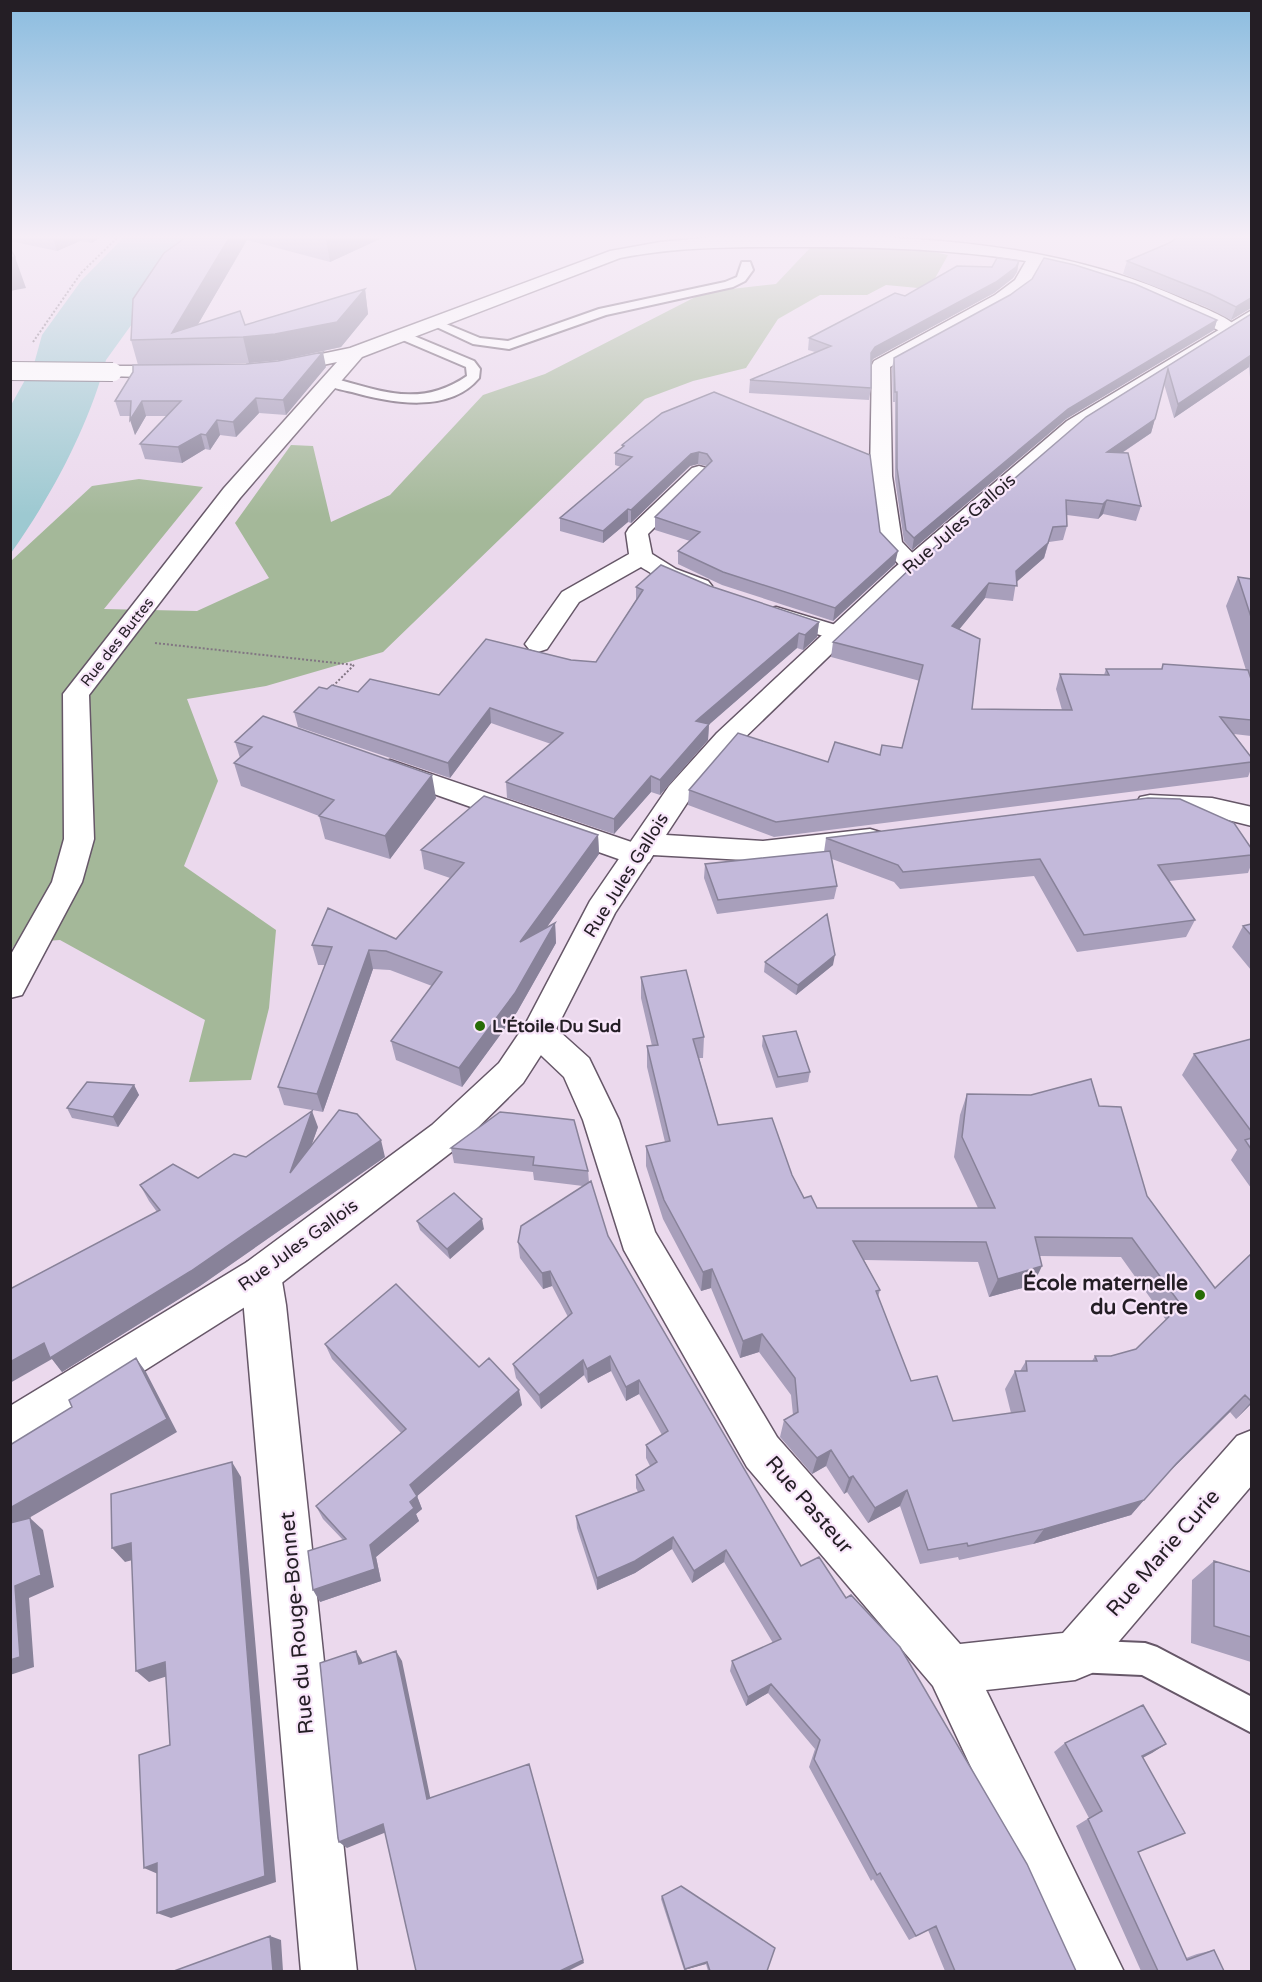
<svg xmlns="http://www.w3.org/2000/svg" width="1262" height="1982" font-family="'Varela Round',sans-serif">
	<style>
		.forest { fill: #a4b899 }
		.water { fill: #9dc9d1 }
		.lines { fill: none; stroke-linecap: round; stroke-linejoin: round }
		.service-casing { stroke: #665768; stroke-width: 4 }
		.minor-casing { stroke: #665768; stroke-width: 3 }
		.tertiary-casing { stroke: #665768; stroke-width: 3 }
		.path { stroke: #817582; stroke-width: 2; stroke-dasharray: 2 2; stroke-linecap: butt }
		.service { fill: #fff; fill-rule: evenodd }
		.minor { fill: #fff; fill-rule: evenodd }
		.tertiary { fill: #fff; fill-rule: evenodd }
		.minor-bridge-casing { stroke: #665768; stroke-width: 20; stroke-linecap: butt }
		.minor-bridge { stroke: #fff; stroke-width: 18 }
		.wall { fill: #a89fbb; fill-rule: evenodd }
		.shaded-wall { fill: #888299 }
		.building { fill: #c3b9da; stroke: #888299; stroke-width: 1.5; fill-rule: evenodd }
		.poi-dot { fill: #276c06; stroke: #f8e6fa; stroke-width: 2 }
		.labels { text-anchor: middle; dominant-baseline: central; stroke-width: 4.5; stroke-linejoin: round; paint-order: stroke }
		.far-street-label { font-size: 15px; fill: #241e25; stroke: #f8e6fa }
		.street-label { font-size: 18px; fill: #241e25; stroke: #f8e6fa }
		.poi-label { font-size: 18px; font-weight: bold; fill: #241e25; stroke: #f8e6fa; text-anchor: start }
		.near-poi-label { font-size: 21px; font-weight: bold; fill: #241e25; stroke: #f8e6fa; text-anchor: end }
		.near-street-label { font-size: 21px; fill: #241e25; stroke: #f8e6fa }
	</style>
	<rect width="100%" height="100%" fill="#ebd9ed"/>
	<!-- forest -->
	<path class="forest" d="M810 248C855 248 904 245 948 255L929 289 886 285 867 295H820L778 319 746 368 693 381 645 399 383 652 266 686 187 699 218 781 184 866 276 930 269 1008 251 1080 189 1082 205 1020 60 940 16 943 11 950V561L92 486 139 479 203 487 104 609 197 611 269 578 235 523 291 445 313 446 331 522 390 495 483 395 545 374 705 292 776 284Z"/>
	<!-- water -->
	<path class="water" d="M123 238H194L106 360C89 426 51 497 11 553V405L34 364 42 335 81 281Z"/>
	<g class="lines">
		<defs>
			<path id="service" d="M742 262H750L753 270 745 281 733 287 606 315 509 349 473 344 428 323 434 319 480 338 508 341 599 309 725 282 737 277Z
				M402 331 474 361 480 369 479 378C449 414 391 403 352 392 343 390 329 388 323 381L329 377C379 390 419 409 467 376L466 367 398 338V332Z
				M1075 1640 1145 1643 1157 1647 1252 1697V1733L1142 1675 1075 1672 1063 1668 1059 1656 1063 1644Z"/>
			<path id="minor" d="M703 238C864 233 1036 232 1185 300 1198 306 1230 317 1237 328L1234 332H1222C1163 302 1105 277 1041 264L1028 287 1007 303 890 367 892 476 902 542 924 565 920 570H904L880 544 870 476 872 365 874 361 995 295 1015 280 1026 261C952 249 877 247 802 247 741 247 680 246 620 258L362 357 240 498 89 695 94 839 82 882 22 995 10 998V956L52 882 64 839 63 694 224 488 337 362 280 374 273 372 271 368 273 364 350 348 610 251 660 242Z
				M113 366H177L186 372 177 378 106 376 104 372 106 368Z
				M699 466 706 468 710 472 648 534 652 554 676 569 708 581 712 586 708 591C686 596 659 578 641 567L579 602 547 649 538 652 529 649 525 644 562 592 629 554 626 533 629 528 692 468Z
				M776 607 849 629 852 634 849 639 840 641 767 619 764 614 767 609Z
				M390 760 649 848 653 855 649 862 638 865 627 862 380 775 376 769 380 763Z
				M538 1019 550 1023 589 1058 619 1120 655 1232 777 1437 960 1644 1063 1633 1237 1436 1252 1430V1485L1092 1673 1075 1680 986 1690 1124 1972H1067L933 1686 747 1467 624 1250 583 1120 564 1077 526 1041 521 1032 526 1023Z
				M261 1257 275 1262 281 1275 286 1305 357 1972H301L241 1275 247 1262Z"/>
			<path id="tertiary" d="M1252 310V323L1081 429 909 579 737 745 689 800 666 835 763 841 870 829 880 832 885 839 880 846 763 861 653 855 615 913 550 1041 523 1083 458 1147 275 1288 25 1446 10 1452V1406L247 1262 432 1125 499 1063 526 1023 590 901 669 786 717 733 893 569 1067 421Z
				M1150 795 1212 798 1252 807V826L1212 816 1140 811 1136 804 1140 797Z"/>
		</defs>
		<!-- service casing -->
		<use href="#service" class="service-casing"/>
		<!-- minor casing -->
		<use href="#minor" class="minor-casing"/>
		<!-- tertiary casing -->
		<use href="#tertiary" class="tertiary-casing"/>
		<!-- path -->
		<path class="path" d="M33 342 81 273 117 238
			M155 643 354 665
			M330 689 354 665"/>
		<!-- service -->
		<use href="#service" class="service"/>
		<!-- minor -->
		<use href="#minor" class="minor"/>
		<!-- tertiary -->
		<use href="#tertiary" class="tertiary"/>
		<defs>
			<path id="minor-bridge" d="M10 371 113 372"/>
		</defs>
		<!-- minor-bridge casing -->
		<use href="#minor-bridge" class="minor-bridge-casing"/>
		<!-- minor-bridge -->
		<use href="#minor-bridge" class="minor-bridge"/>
	</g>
	<!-- wall -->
	<path class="wall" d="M10 238H99L92 243 80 241 57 251 10 241Z
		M185 238H382L330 262 247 240 198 324 245 325 365 289 368 314 341 347 281 360 249 363 138 365 131 340Z
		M1169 243 1251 308 1231 320 1206 307 1123 274 1127 261Z
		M1019 261 1017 272 1013 278 994 293 873 359 871 362V388L869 400 749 393 750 380 815 352 808 350 809 338 905 296 992 267Z
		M1251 314V387L1249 367 1174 418 1164 384 1151 433 1122 453 1141 506 1136 521 1103 514 1098 519 1067 515V526L1063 540 1049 542 1044 558 1016 582 1013 601 985 598 959 629 972 709 1062 710 1056 689 1060 674 1104 675 1106 669H1162L1163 664 1246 670 1226 606 1238 577 1251 579V736L1234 734 1251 757V769L1248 777 774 837 688 805 689 790 828 762 880 755 902 748 920 681 831 657 833 642 1086 417Z
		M1217 320 1214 330 1066 419 912 550 904 541 895 479V402H893L892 368 894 358Z
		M326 367 286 415 259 413 236 437 220 435 210 450 205 449 182 463 145 459 140 444 167 416H146L135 435 131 416H120L115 401Z
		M662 413 880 532 895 564 833 621 722 585 678 564V551L690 541 655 530V517L707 466 698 464 690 466 631 523 628 522 603 543 560 531V518L621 467 615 465V453L622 447V445Z
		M710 586 819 622 817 637 803 650 797 648 709 724 708 740 660 795 651 792 614 834 507 798 506 782 551 744 491 723 450 778 298 727 294 712 327 689 358 692 439 695 571 660 596 662 636 600V587Z
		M235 742 436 798 390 859 325 839 319 816 241 786 234 763 240 758Z
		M598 835 599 854 546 928 555 923 556 943 517 1012 462 1087 396 1060 391 1041 432 986 390 970 373 969 323 1112 284 1105 278 1087 325 965H318L312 945 396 939 450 878 424 869 421 850Z
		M826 838 1251 848V865L1248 873 1169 881 1195 920 1186 937 1077 952 1034 876 900 889 894 882 832 859 837 886 834 899 717 914 704 878 705 864 824 852Z
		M1251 924V970L1232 947 1243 926Z
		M765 962 833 965 796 995 764 972Z
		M641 977 704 1037 703 1058H699L718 1125 792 1175 804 1198 817 1208H978L954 1157 960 1115 967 1094 1099 1106 1147 1196 1215 1288 1251 1254V1404L1236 1419 1230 1412 1163 1478 1131 1515 1033 1544 959 1560 958 1557 920 1564 900 1506 868 1523 847 1492 844 1494 826 1466 812 1474 780 1437 784 1420 793 1415 791 1395 759 1352 740 1358 711 1288 701 1291 663 1219 646 1166V1146L665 1142 647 1067V1046H652L641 998ZM1040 1256 1121 1257 1166 1320 1136 1349 1111 1356H1095L1092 1361H1026L1020 1371H1015L1005 1389 1011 1413 953 1421 911 1381 878 1297 880 1290 864 1260 978 1262 989 1297 1033 1285Z
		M763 1036 810 1072 808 1082 776 1088 762 1046Z
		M1251 1039V1188L1231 1160 1237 1150 1182 1075 1194 1054Z
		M134 1085 139 1095 118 1127 72 1118 67 1108Z
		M500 1112 588 1171 589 1182 608 1236 801 1566 1076 1971H945L928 1930 909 1940 873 1879 871 1881 809 1767 815 1749 768 1693 746 1706 730 1671 732 1661 773 1643 724 1562 692 1583 672 1549 635 1573 597 1590 577 1528 576 1516 638 1492 636 1488V1475L650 1466 646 1458V1445L662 1435 639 1394 626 1401 611 1371 588 1383 584 1375 541 1409 516 1378 513 1364 568 1317 552 1286 543 1289 520 1258 518 1242 583 1186 534 1180 533 1172 454 1163 451 1148Z
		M318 1127 311 1146 385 1157 200 1286 62 1372 52 1359 157 1212 149 1201 140 1185 198 1178Z
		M417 1221 484 1229 450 1259 420 1230Z
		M325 1344 479 1367 522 1405 417 1496 422 1509 416 1514 419 1521 376 1557 381 1581 320 1602 343 1540 323 1519 316 1506 401 1433 332 1359Z
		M1214 1561 1251 1572V1662L1191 1643 1192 1580Z
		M1065 1743 1166 1744 1143 1758 1138 1853 1186 1958 1197 1954 1214 1950 1224 1971H1141L1076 1826 1089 1818 1054 1752Z
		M662 1896 767 1971H708L706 1964 684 1970 661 1899Z"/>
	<!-- shaded-wall -->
	<path class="shaded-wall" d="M53 238H79L80 241 57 251Z
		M90 238H99L92 243Z
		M229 238H246L247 240 190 338 172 333Z
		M328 238H382L330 262 326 239Z
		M15 257 26 288 10 291V258Z
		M1019 261 1017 272 1013 278 994 293 873 359 870 365 871 353 875 347Z
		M365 289 368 314 341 347 281 360 249 363 243 337Z
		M1251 298V308L1231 320 1236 307Z
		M1217 320 1214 330 1066 419 912 550 914 538 1068 409Z
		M323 352 326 367 286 415 283 400Z
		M1251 355V359L1249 367 1174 418 1178 404Z
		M256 398 259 413 236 437 233 422Z
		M142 401 146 416 135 435 130 420Z
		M1155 419 1151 433 1102 466 1107 452Z
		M217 420 220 435 210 450 206 435Z
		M201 434 205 449 182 463 178 447Z
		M699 452 698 464 690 466 631 523V510L691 454Z
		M1107 500 1103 514 1098 519 1103 504Z
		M628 509V522L603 543V531Z
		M1048 543 1044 558 1012 586 1016 571Z
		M898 551 895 564 833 621 835 608Z
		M989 583 985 598 949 642 952 626Z
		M819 622 817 637 803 650 805 635Z
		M799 633 797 648 696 736V721Z
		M490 708 491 723 450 778 448 763Z
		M709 724 708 740 660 795V780Z
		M432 775 436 798 390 859 385 836Z
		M651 776V792L614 834V819Z
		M598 835 599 854 522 962 520 942Z
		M555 923 556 943 517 1012 462 1087 459 1068Z
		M369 950 373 969 323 1112 317 1094Z
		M835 955 833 965 796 995 798 985Z
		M134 1085 139 1095 118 1127 113 1117Z
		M312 1111 318 1127 296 1189 290 1173Z
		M381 1140 385 1157 200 1286 62 1372 52 1359 10 1383V1362Z
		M482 1219 484 1229 450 1259 447 1249Z
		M1042 1266 1033 1285 989 1297 998 1279Z
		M712 1269 711 1288 701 1291 703 1272Z
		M550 1271 552 1286 543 1289 542 1273Z
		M762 1334 759 1352 740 1358 743 1341Z
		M610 1356 611 1371 588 1383 587 1369Z
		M136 1358 146 1372 177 1432 10 1529V1508Z
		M583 1360 584 1375 541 1409 539 1395Z
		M639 1380V1394L626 1401V1387Z
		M519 1390 522 1405 415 1498 410 1485Z
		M1245 1395 1230 1412 1162 1479 1176 1464Z
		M1251 1402V1404L1236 1419Z
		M831 1450 826 1466 812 1474 817 1458Z
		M232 1462 241 1477 276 1882 171 1918 157 1913Z
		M853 1476 847 1492 844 1494 849 1478Z
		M907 1490 900 1506 868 1523 875 1508Z
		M417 1496 422 1509 416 1514 419 1521 376 1557 381 1581 320 1602 313 1590 370 1545Z
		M1144 1500 1131 1515 1033 1544 1044 1529Z
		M30 1518 43 1530 54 1587 29 1598 34 1667 10 1675V1660L15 1586Z
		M673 1537 672 1549 635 1573 597 1590V1578Z
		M131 1543 144 1557 125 1562 112 1548Z
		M726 1550 724 1562 692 1583 694 1571Z
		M356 1651 362 1661 366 1674 359 1664Z
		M396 1651 402 1661 432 1806 427 1799Z
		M165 1662 177 1673 149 1682 136 1671Z
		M771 1684 768 1693 746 1706 748 1697Z
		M1166 1744 1152 1753 1128 1765 1142 1756Z
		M531 1772 584 1963 568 1971H560Z
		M383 1824 389 1831 347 1848 339 1842Z
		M157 1863 158 1874 144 1868Z
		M270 1936 281 1940 283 1971H273Z
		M707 1962 706 1964 684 1970 685 1969Z"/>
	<!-- building -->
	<path class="building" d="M185 238H229L172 333 240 311 245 325 365 289 337 322 275 334 243 337 131 340 133 299 164 253Z
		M1177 238H1251V298L1236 307 1210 294 1127 261 1169 243Z
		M10 248 15 257 10 258Z
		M997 258 1019 261 1016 267 996 282 875 347 871 353V388L750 380 831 346 809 338 895 293 905 296 957 266 992 267Z
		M1044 258 1075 265 1135 284 1217 320 1068 409 914 538 906 530 897 468V392H895L894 358 1010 295 1032 279Z
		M1251 314V355L1178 404 1168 369 1155 419 1107 452 1128 453 1141 506 1107 500 1103 504 1066 500 1067 526 1053 527 1048 543 1016 571 1017 586 989 583 952 626 980 639 972 709 1072 710 1060 674 1109 675 1106 669H1162L1163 664 1248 670 1251 679V720L1220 717 1251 757V762L776 822 689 790 738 733 828 762 835 742 880 755 882 745 902 748 923 665 833 642 913 566 1086 417Z
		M323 352 283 400 256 398 233 422 217 420 206 435 201 434 178 447 140 444 181 401H142L130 420 131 401H115L133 372V365L246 364 278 361Z
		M714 392 870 455 880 532 898 551 835 608 723 572 678 551 700 532 655 517 712 461 707 454 699 452 691 454 631 510 628 509 603 531 560 518 632 457 615 453 624 446 622 445 662 413Z
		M661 565 710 586 819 622 805 635 799 633 696 721 709 724 660 780 651 776 614 819 506 782 563 733 490 708 448 763 294 712 319 687 327 689 332 685 358 692 370 679 439 695 486 639 571 660 596 662 643 590 636 587Z
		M1238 577 1251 579V617Z
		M263 716 432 775 385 836 319 816 334 800 234 763 252 747 235 742Z
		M484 796 598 835 520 942 555 923 515 993 459 1068 391 1041 442 972 386 951 369 950 317 1094 278 1087 332 947 312 945 328 908 396 939 464 863 421 850Z
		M1148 798 1180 799 1234 823 1251 848V855L1158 865 1195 920 1084 935 1040 859 903 872 898 865 826 838Z
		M830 851 837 886 718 900 705 864Z
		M827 914 835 955 798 985 765 962Z
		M1251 924V935L1243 926Z
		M686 970 704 1037 693 1039 718 1125 772 1118 792 1175 804 1198 811 1196 817 1208H995L962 1137 967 1094 1031 1095 1091 1079 1099 1106 1121 1107 1147 1196 1215 1288 1251 1254V1401L1245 1395 1176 1464 1144 1500 1044 1529 968 1546 967 1543 928 1550 907 1490 875 1508 853 1476 849 1478 831 1450 817 1458 784 1420 798 1412 795 1378 762 1334 743 1341 712 1269 703 1272 664 1200 646 1146 670 1141 647 1046 658 1045 641 977ZM1035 1237 1132 1238 1181 1305 1136 1349 1111 1356H1095L1097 1361H1026L1027 1371H1015L1025 1411 953 1421 937 1376 911 1381 876 1291 880 1290 853 1241 986 1242 998 1279 1042 1266Z
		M796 1031 810 1072 778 1077 763 1036Z
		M1251 1039V1131L1194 1054Z
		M87 1082 134 1085 113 1117 67 1108Z
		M339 1110 357 1114 381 1140 191 1271 50 1358 44 1343 10 1362V1289L160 1210 140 1185 173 1164 198 1178 234 1154 246 1157 312 1111 290 1173Z
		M500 1112 574 1120 588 1171 533 1165 534 1157 451 1148Z
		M1251 1138V1149L1245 1140Z
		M591 1181 608 1236 801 1566 819 1557 846 1598 851 1595 900 1647 1027 1864 1076 1971H955L936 1926 916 1936 880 1873 877 1875 814 1759 820 1740 771 1684 748 1697 732 1661 781 1639 726 1550 694 1571 673 1537 635 1561 597 1578 576 1516 644 1490 636 1475 657 1462 646 1445 668 1431 639 1380 626 1387 610 1356 587 1369 583 1360 539 1395 513 1364 572 1313 550 1271 542 1273 518 1242 521 1226Z
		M454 1193 482 1219 447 1249 417 1221Z
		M396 1284 479 1367 489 1358 519 1390 410 1485 417 1496 410 1502 414 1508 370 1545 375 1569 313 1590 308 1551 346 1539 316 1506 406 1429 325 1344Z
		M136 1358 167 1419 10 1508V1445L72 1407 69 1400Z
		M232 1462 265 1876 157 1913V1863L144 1868 139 1755 170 1745 165 1662 136 1671 131 1543 112 1548 111 1494Z
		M30 1518 41 1575 15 1586 20 1657 10 1660V1523Z
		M1214 1561 1251 1572V1637L1214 1626Z
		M356 1651 359 1664 396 1651 427 1799 529 1764 583 1960 560 1971H416L383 1824 339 1842 338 1838 320 1663Z
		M1143 1705 1166 1744 1142 1756 1185 1833 1138 1852 1187 1960 1214 1950 1224 1971H1158L1088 1819 1102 1811 1065 1743Z
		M681 1886 775 1948 767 1971H710L707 1962 685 1969 662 1896Z
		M270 1936 273 1971H174Z"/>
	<!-- sky -->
	<linearGradient id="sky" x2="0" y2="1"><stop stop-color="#8abcdf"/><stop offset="0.46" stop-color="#f6eef7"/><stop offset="1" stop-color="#f6eef7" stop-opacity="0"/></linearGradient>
	<rect width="1262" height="515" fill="url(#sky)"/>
	<!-- markers -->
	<g class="poi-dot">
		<circle cx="480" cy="1026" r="6"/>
		<circle cx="1200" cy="1295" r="6"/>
	</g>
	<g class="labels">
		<!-- far-street labels -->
		<g class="far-street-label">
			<text transform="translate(117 642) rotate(-52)">Rue des Buttes</text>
		</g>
		<!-- street labels -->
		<g class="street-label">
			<text transform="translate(959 524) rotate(-41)">Rue Jules Gallois</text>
			<text transform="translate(626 875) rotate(-58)">Rue Jules Gallois</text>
			<text transform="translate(298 1245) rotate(-36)">Rue Jules Gallois</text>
		</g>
		<!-- poi labels -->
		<g class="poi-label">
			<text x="492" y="1026">L'Étoile Du Sud</text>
		</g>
		<!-- near-poi labels -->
		<g class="near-poi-label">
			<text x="1188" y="1283">École maternelle<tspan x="1188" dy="24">du Centre</tspan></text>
		</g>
		<!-- near-street labels -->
		<g class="near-street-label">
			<text transform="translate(809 1505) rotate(49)">Rue Pasteur</text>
			<text transform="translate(1163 1553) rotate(-49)">Rue Marie Curie</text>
			<text transform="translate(297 1623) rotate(-95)">Rue du Rouge-Bonnet</text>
		</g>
	</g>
	<!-- border -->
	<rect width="1262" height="1982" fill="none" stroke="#241e25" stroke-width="24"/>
</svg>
